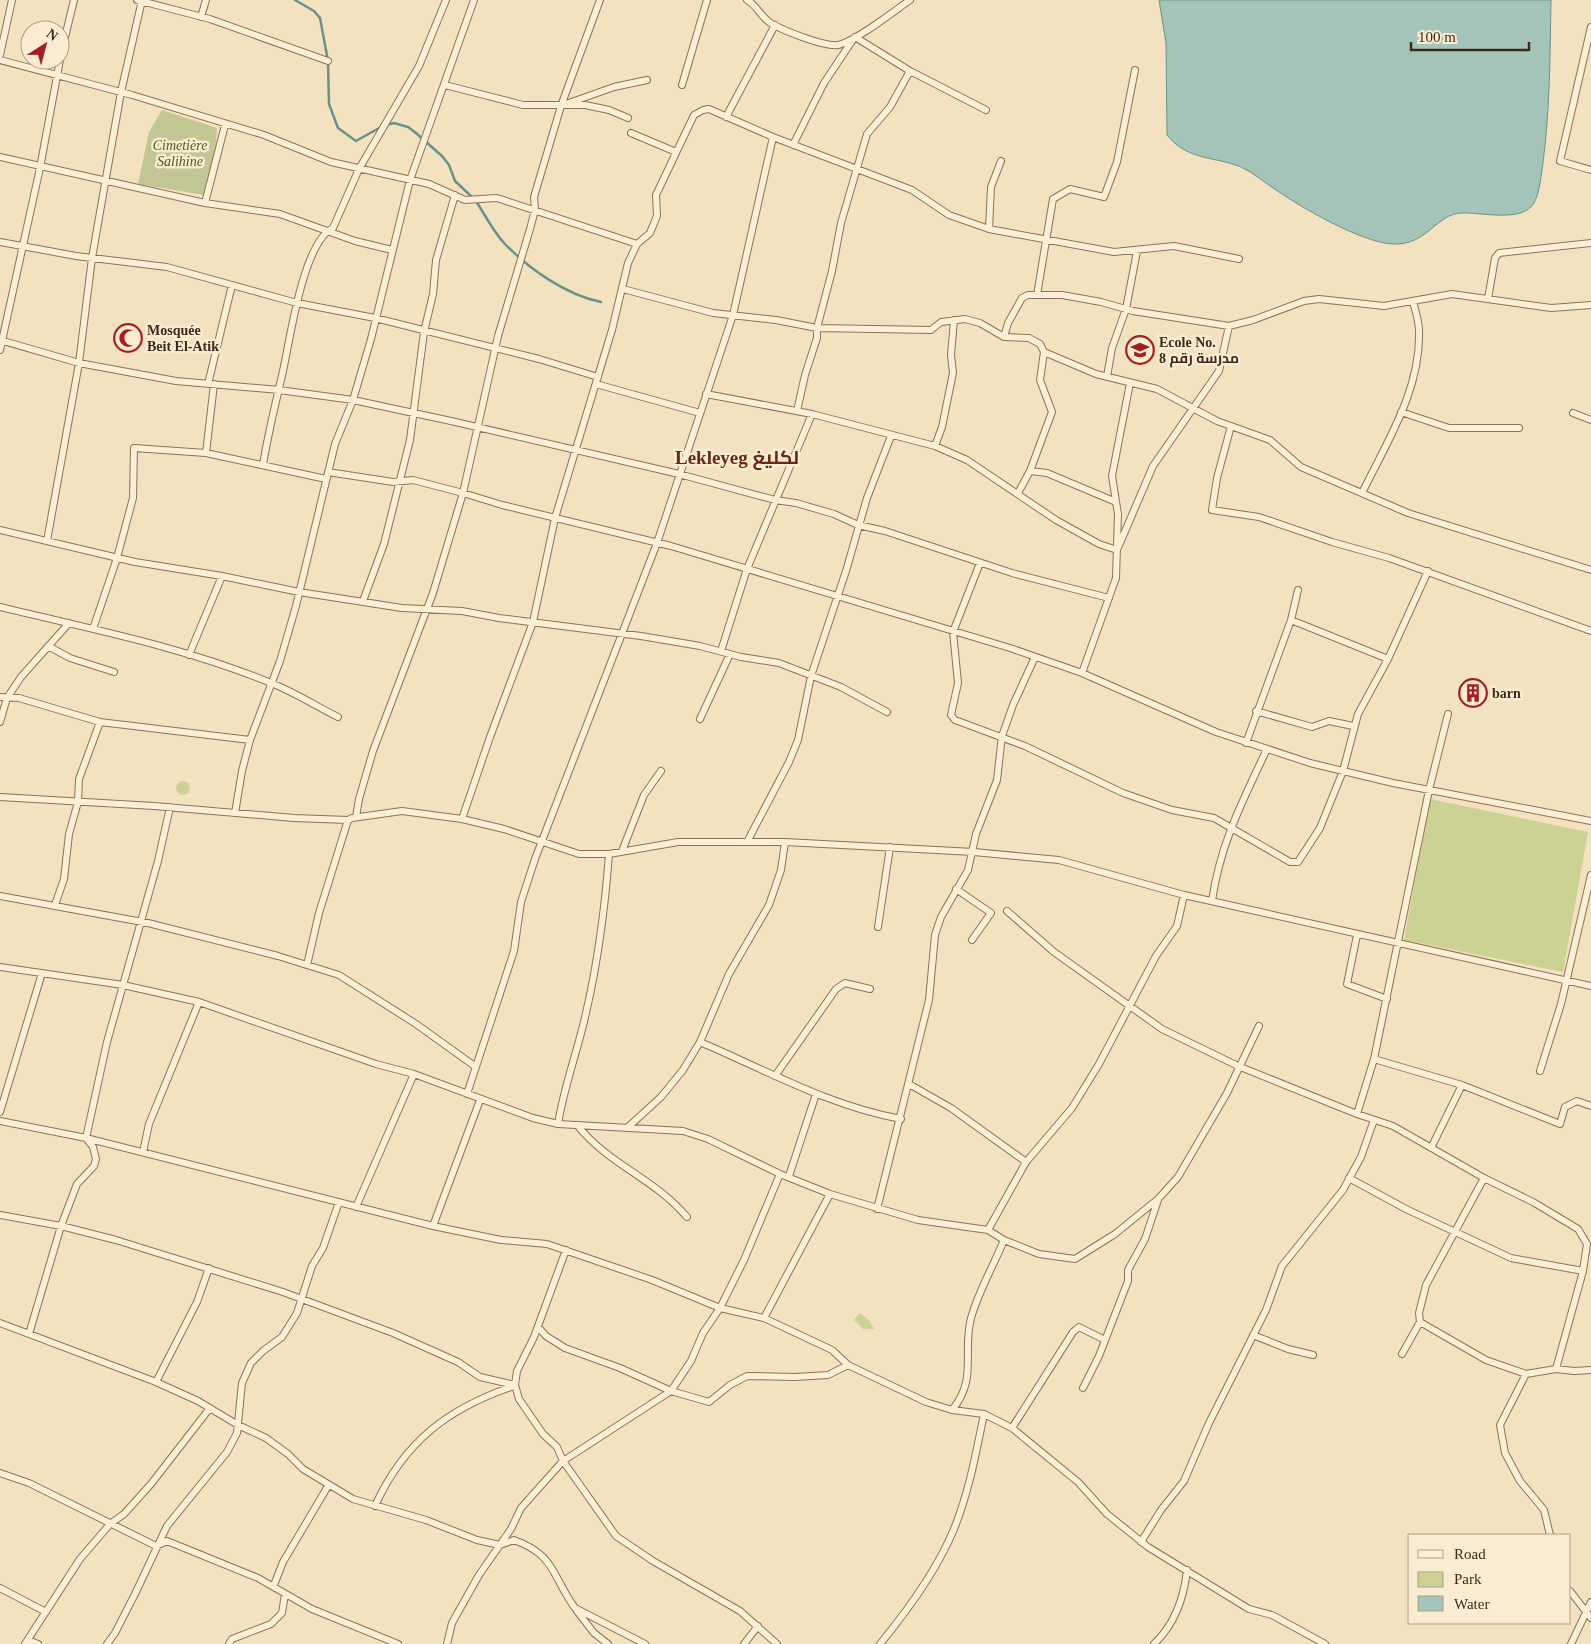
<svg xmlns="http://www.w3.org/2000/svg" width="1591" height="1644" font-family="'Times New Roman',Cairo,serif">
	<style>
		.green { fill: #ccd293 }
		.cemetery { fill: #c1c693 }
		.water { fill: #a4c4ba; stroke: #699388 }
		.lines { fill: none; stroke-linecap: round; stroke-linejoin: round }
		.stream { stroke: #699388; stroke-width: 2.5 }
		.street-casing { stroke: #8e7256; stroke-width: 8 }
		.street { stroke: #fcefd5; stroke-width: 6 }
		.labels { text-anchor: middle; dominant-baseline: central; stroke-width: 5; stroke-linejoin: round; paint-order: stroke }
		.park-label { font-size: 14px; font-style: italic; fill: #4d5b20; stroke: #f9ecd1 }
		.poi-label { font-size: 14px; font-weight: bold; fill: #3c2b1c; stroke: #f9ecd1; text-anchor: start }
		.district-label { font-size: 19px; font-weight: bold; fill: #6d2717; stroke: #f9ecd1 }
	</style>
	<rect width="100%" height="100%" fill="#f3e2c0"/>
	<!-- green -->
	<path class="green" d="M176 788a7 7 0 1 1 14 0a7 7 0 1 1-14 0Z
		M1430 799 1588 832 1563 972 1404 940Z
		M860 1313 869 1320 874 1329H863L854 1320Z"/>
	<!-- cemetery -->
	<path class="cemetery" d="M162 110 217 128 215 154 204 195 138 184 149 132Z"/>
	<!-- water -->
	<path class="water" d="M1159 0H1551C1550 54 1550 109 1543 163 1541 175 1540 192 1534 203 1523 223 1480 212 1462 213 1435 214 1428 246 1392 244 1361 242 1302 208 1276 190 1265 183 1254 173 1241 167 1214 156 1188 161 1167 135L1166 43Z"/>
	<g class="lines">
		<!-- stream -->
		<path class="stream" d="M295 0 314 11 320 18 328 61 329 104 338 128 356 141 381 127
			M386 125 394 123 408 127 416 133 442 156 449 165 455 181 472 197
			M476 201C485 215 493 231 504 243 529 269 566 295 601 302"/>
		<defs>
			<path id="street" d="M137 0 210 19 328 61
				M747 0C758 6 761 18 772 24 785 31 824 47 838 45 855 42 894 11 910 0
				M201 17 206 0
				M1591 27 1560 161 1591 170
				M855 37 910 71 986 110
				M0 55 12 0
				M60 58 74 0
				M0 60 132 95 264 135 331 162 429 184 465 200 497 198 637 244
				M445 85 523 105H585L609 110 628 118
				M682 85 707 0
				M566 104 614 87 647 80
				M726 117 775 25
				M631 133 676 152
				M793 145 824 83 854 38
				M0 157 205 203 280 214 355 241 392 250
				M205 203 225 125
				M989 229 991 187 1001 161
				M0 242 76 256 167 267 297 303 375 318 539 359 598 377
				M623 289 713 313 776 320 817 328 931 330 941 322 965 319 980 323 1004 337 1029 338 1040 344 1044 352 1040 380 1052 412 1030 471 1018 493
				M1037 295 1053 199 1070 189 1104 197 1117 162 1135 70
				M1488 299 1495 258 1499 253 1591 243
				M1004 337 1008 323 1022 298 1028 295H1062L1101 302 1133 311 1229 326 1253 320 1304 301 1319 299 1384 306 1452 294 1551 308 1591 305
				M0 340 79 363 176 381 279 390 353 400 451 421 679 474 775 500 796 503 834 514 858 525 885 531 1012 573 1109 598
				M0 350 40 168 60 60
				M1044 352 1096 374 1157 389 1217 421 1270 440 1301 467 1408 513 1591 570
				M1107 377 1112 348 1126 309 1137 251
				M208 384 232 285
				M596 384 700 413
				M706 394 812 414 935 446 967 460 1056 520 1099 544 1117 550 1153 466 1219 371 1229 326
				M797 411 805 375 817 338V328L832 271 841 223 867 134 890 107 910 71
				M1401 412 1449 428H1519
				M1573 413 1591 420
				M1231 426 1217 478 1212 510 1259 517 1332 542 1389 558 1591 631
				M935 446 942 427 953 373 951 355 954 320
				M206 453 214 384
				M263 465C268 433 276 402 283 371 290 340 303 242 333 228L359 169 419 66 446 0
				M1030 471 1047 473 1116 502
				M328 472 393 482 413 480 463 493 502 505 671 546 1010 648 1082 673 1216 732 1310 763 1393 783 1591 821
				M1362 493C1387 442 1421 389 1419 331 1419 321 1415 310 1413 301
				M0 530 135 562 222 576 299 592 402 608 462 611 499 618 641 636 700 646 741 657 779 663 841 687 887 712
				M47 541 79 363 92 258 121 92 142 0
				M980 563 953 632 958 683 951 715 955 720 1025 746 1123 793 1172 810 1214 818 1290 862H1298L1320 828 1343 771 1358 714 1388 659 1428 571
				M363 601 384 544 410 440 424 332 433 294 436 260 455 195
				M0 607C90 629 184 647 271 683 294 692 316 706 338 717
				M1291 620 1388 659
				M93 629 117 558 133 498 134 448 206 453 326 479
				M48 646 70 658 114 672
				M721 651 747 569 812 414
				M189 655 222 576
				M1082 673 1116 578 1118 514 1112 476 1130 383
				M0 697 19 698 100 722 250 740
				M1256 711 1312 727 1329 721 1353 726
				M700 719 730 654
				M0 722 7 698 21 677 69 623
				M1246 743 1291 620 1298 590
				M0 797 154 806 294 818 348 820 352 818 402 811 462 819 504 829 579 854H609L678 842H785L974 852 1059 860 1184 895 1591 986
				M235 813 242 771 250 740 280 661 296 606 335 444 353 400 371 339 410 180 474 0
				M356 817 359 799 373 751 433 593 463 493 498 336 530 229 535 210 534 197 561 106 600 0
				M462 819 490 737 533 622 555 518 612 330 628 263 637 244 650 233 657 216 656 195 694 115 703 110 709 109 773 137 912 190 949 215 989 229 1114 252 1174 246 1239 259
				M747 842 789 762 798 740 811 676 846 571 867 498 891 436
				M622 851 644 795 661 771
				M956 889 991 913 972 940
				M0 896 148 923 278 956 339 975 416 1024 476 1067
				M1212 901C1220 844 1243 800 1267 749
				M55 905 64 879 69 834 78 802 79 779 100 722
				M1007 911 1054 952 1162 1029 1238 1066 1357 1114 1393 1126 1484 1178 1533 1202 1578 1229 1587 1244 1583 1271 1556 1369
				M878 927 890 847
				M1357 935 1347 984 1387 999
				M307 965 319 913 348 820
				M0 967 123 985 199 1002 376 1064 414 1074 533 1118 558 1124 683 1131 708 1139 780 1174 830 1194 918 1220 988 1230 1004 1240 1039 1254 1075 1259 1115 1234 1158 1199 1178 1177 1227 1093 1259 1026
				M700 1042C766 1070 829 1106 901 1119
				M1374 1059 1462 1085 1560 1124 1565 1107 1577 1101 1591 1106
				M1540 1071 1561 1004 1591 875
				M775 1076 836 989 845 983 870 989
				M909 1084 951 1108 1026 1162
				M467 1094 514 951 521 902 535 859 657 543 733 315 773 137
				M0 1112 42 973
				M1357 1114 1374 1059 1429 790 1448 714
				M0 1121 86 1138 433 1226 501 1240 547 1244 652 1280 720 1308 764 1318 832 1350 848 1365 926 1402 952 1410 984 1414 1012 1428 1078 1482 1107 1514 1148 1547 1249 1609 1272 1615 1325 1644
				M558 1124C564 1086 578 1050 586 1013 598 961 605 908 609 854
				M577 1125C609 1165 654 1178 687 1217
				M627 1128 661 1097 683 1070 700 1042 729 974 769 905 781 870 785 842
				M1431 1148 1462 1085
				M143 1152 149 1124 199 1002
				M789 1176 816 1094
				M1349 1178 1406 1209 1511 1258 1583 1271
				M356 1207 414 1074
				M877 1209 929 1000 935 935 941 917 968 870 976 834 997 780 1002 736 1013 705 1035 657
				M0 1215 61 1226 116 1240 283 1292 393 1333 458 1362 480 1377 515 1385
				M433 1226 480 1100
				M988 1230 1026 1162 1072 1108 1099 1064 1156 956 1177 926 1184 895
				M566 1250 534 1337 517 1371 515 1385 519 1399 543 1434 557 1447 563 1461 616 1536 653 1561 740 1611 777 1644
				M764 1318 830 1194
				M1420 1322 1486 1360 1526 1374 1556 1369 1574 1371 1591 1370
				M0 1323 156 1382 198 1401 238 1425 266 1438 288 1454 303 1469 353 1499 426 1520 477 1540 500 1545 514 1540C556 1555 552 1577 575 1608L645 1644
				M538 1327 546 1336 565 1348 620 1368 671 1391 709 1402 730 1385 747 1376 795 1377 828 1375 848 1365
				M29 1334 61 1226 77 1184 94 1166 96 1159 93 1147 86 1138 107 1042 158 861 170 807
				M1253 1335 1288 1349 1313 1355
				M1402 1354 1420 1322 1419 1313 1426 1285 1484 1178
				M1526 1374 1500 1425 1505 1453 1520 1481 1544 1510 1550 1535
				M156 1382 197 1302 209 1268
				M1083 1388 1099 1356 1128 1281V1270L1145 1239 1158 1200
				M952 1410C978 1379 962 1353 971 1318 979 1290 993 1267 1004 1240
				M1012 1428 1073 1332 1079 1327 1105 1340
				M0 1473 29 1483 156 1546 167 1541 258 1578 312 1609 398 1644
				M375 1506C404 1442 448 1408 514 1386
				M1141 1542 1161 1510 1184 1481 1209 1423 1266 1310 1282 1266 1343 1190 1361 1157 1374 1120
				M274 1585 283 1562 328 1486
				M0 1588 46 1612
				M1570 1591 1591 1618
				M577 1611 594 1633 608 1644
				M28 1640 38 1644
				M25 1644 80 1559 110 1524 124 1514 151 1484 210 1408
				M107 1644 115 1633 135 1594 167 1526 227 1452 237 1433 242 1383 251 1363 263 1351 282 1337 297 1313 312 1266 323 1248 339 1202
				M229 1644 232 1639 271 1624 282 1613 285 1594
				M447 1644 452 1623 479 1575 511 1529 521 1508 563 1461 671 1391 691 1361 703 1333 720 1308 744 1260 780 1174
				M744 1644 758 1626
				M880 1644C908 1610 937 1570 954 1529 969 1492 976 1453 984 1414
				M1154 1644C1174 1625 1184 1598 1187 1570
				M1571 1644 1591 1602"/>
		</defs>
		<!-- street casing -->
		<use href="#street" class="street-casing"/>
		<!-- street -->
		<use href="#street" class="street"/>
	</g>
	<!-- icons -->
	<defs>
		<symbol id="mosque-ring" viewBox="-11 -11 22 22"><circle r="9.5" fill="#f9ecd1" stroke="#a31f24" stroke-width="1.5"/><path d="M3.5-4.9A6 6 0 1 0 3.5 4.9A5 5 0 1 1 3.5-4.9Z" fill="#a31f24"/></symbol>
		<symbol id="school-ring" viewBox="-11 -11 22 22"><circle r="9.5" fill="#f9ecd1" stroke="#a31f24" stroke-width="1.5"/><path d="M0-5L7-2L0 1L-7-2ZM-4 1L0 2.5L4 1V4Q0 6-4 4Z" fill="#a31f24"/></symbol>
		<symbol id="building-ring" viewBox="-11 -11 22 22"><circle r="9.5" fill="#f9ecd1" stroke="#a31f24" stroke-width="1.5"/><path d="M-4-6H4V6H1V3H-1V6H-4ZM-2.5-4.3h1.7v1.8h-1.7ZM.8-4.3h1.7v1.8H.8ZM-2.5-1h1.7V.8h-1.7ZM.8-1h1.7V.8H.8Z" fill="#a31f24"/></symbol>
	</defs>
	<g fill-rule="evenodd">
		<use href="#mosque-ring" x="112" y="322" width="32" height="32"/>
		<use href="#school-ring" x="1124" y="334" width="32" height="32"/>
		<use href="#building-ring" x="1457" y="677" width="32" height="32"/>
	</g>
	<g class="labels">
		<!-- park labels -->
		<g class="park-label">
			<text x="180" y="145">Cimetière<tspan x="180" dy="16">Salihine</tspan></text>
		</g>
		<!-- poi labels -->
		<g class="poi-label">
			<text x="147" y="330">Mosquée<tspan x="147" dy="16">Beit El-Atik</tspan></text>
			<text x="1159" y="342">Ecole No.<tspan x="1159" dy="16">8 مدرسة رقم</tspan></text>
			<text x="1492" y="693">barn</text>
		</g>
		<!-- district labels -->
		<g class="district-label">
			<text x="737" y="457">Lekleyeg لكليغ</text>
		</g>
	</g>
	<!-- legend -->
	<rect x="1408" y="1534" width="162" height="90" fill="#f9ecd1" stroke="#ad9f89"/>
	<rect x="1418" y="1550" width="25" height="8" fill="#fcefd5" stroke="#ad9f89"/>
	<text x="1454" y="1559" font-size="15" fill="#3c2b1c">Road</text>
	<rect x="1418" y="1572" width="25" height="15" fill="#ccd293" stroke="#ad9f89"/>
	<text x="1454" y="1584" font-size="15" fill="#3c2b1c">Park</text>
	<rect x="1418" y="1596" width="25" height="15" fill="#a4c4ba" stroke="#ad9f89"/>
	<text x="1454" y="1609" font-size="15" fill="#3c2b1c">Water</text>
	<!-- north arrow -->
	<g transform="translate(45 45) rotate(36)"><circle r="24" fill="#f9ecd1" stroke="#ad9f89"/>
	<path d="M0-4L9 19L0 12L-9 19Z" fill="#a31f24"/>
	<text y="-8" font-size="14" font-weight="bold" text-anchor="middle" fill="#3c2b1c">N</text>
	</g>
	<!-- scale -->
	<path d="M1411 42v8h118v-8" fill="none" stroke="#3c2b1c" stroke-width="2.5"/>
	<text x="1418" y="42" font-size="15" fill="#3c2b1c" stroke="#f9ecd1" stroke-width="4" paint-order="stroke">100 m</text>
</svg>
